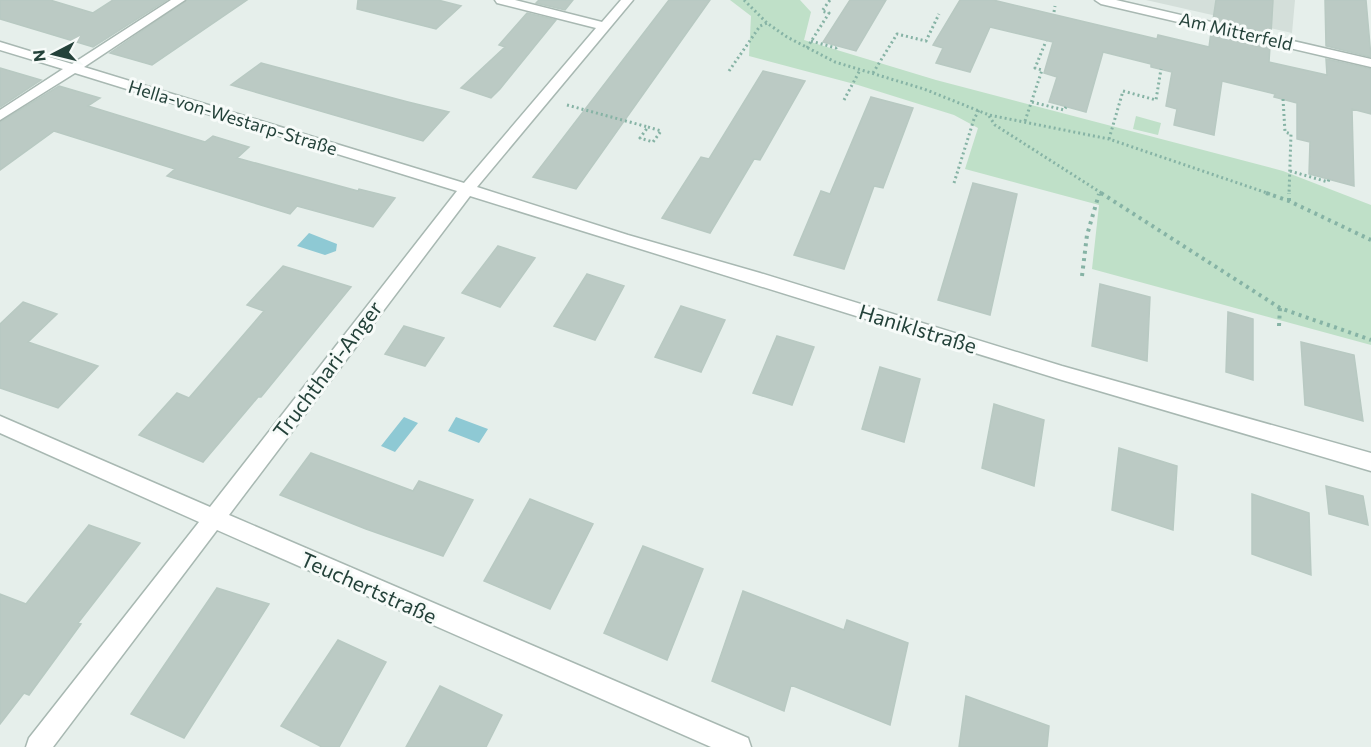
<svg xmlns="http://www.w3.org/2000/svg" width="1371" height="747" font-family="Commissioner,sans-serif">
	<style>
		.built { fill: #d4dfda }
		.green { fill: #bfe0c8 }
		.water { fill: #8ec9d4 }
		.building { fill: #bbcac4; stroke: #b8c9c2; stroke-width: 1.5 }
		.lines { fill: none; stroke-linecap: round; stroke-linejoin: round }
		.minor-casing { stroke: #a8b8b2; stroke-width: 3 }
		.path-far1 { stroke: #86b3a5; stroke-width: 3; stroke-dasharray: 2 3; stroke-linecap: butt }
		.path { stroke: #86b3a5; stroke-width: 4; stroke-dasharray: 3 4.5; stroke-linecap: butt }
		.minor { fill: #fff; fill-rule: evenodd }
		.labels { text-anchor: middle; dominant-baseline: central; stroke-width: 6; stroke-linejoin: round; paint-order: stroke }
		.far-street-label { font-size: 18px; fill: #24423a; stroke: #f7fbf9 }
		.street-label { font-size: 21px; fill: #24423a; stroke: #f7fbf9 }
	</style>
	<rect width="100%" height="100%" fill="#e6efeb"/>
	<!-- built -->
	<path class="built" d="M1146 0H1295L1292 33Z"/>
	<!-- green -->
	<path class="green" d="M730 0H800L811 12 804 40 936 80 1283 171 1371 205V345L1092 269 1099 205 965 169 978 128 954 115 858 85 749 56 751 16Z
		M1136 116 1161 123 1158 135 1133 129Z"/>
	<!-- water -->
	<path class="water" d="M309 233 337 244 336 251 325 255 297 246Z
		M404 417 418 423 395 452 381 446Z
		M456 417 488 429 479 443 448 431Z"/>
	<!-- building -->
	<path class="building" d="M0 0H50L93 13 113 0H167L93 47 0 19Z
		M187 0H247L152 65 110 53Z
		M358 0H438L461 6 436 29 357 9Z
		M539 0H573L565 10 536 3Z
		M669 0H710L576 189 533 177Z
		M850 0H886L856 51 823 42Z
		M960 0H993L1157 39 1158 35 1209 47 1211 32 1270 46 1269 62 1327 75 1326 59 1371 69V114L1352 109 1354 186 1309 174 1310 142 1297 139V103L1274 97 1275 94 1222 81 1214 135 1174 125 1177 109 1166 106 1172 72 1151 67V64L1103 52 1086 112 1049 102 1057 77 1044 73 1053 42 990 27 970 72 936 63 943 48 933 45Z
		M1216 0H1273L1271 34 1213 20Z
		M1325 0H1366L1371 57 1326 46Z
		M527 13 556 20 500 89 491 98 461 88 505 47 499 45Z
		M261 63 408 102 449 112 423 141 231 85Z
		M0 68 41 80 0 107Z
		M763 71 805 81 760 160 754 159 710 233 662 218 701 157 709 159Z
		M59 86 100 98 88 106 205 142 213 136 249 147 237 158 358 191 359 189 395 198 373 227 297 206 290 214 167 176 175 169 54 131 0 170V122Z
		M871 97 913 108 883 188 874 186 844 269 794 255 821 191 830 194Z
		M973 183 1017 194 990 315 938 300Z
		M498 246 535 258 500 307 462 293Z
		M283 266 351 287 261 397H258L203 462 139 435 177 393 189 398 264 311 247 305Z
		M587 274 624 286 595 340 554 326Z
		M1100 284 1150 297 1147 361 1092 346Z
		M23 302 57 314 28 342 98 366 58 408 0 388V324Z
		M681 306 725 320 701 372 655 357Z
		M1228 312 1253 319V380L1226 372Z
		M404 326 444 338 425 366 385 354Z
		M777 336 814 347 792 405 753 393Z
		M1301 342 1354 355 1363 421 1305 405Z
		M880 367 920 379 904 442 862 429Z
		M994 404 1044 420 1034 486 982 468Z
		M1119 448 1177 466 1173 530 1112 510Z
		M311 453 413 491 419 481 473 500 443 556 366 529 280 495Z
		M1326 486 1363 496 1368 525 1329 514Z
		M1252 494 1309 513 1311 575 1252 554Z
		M530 499 593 524 550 609 484 581Z
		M89 525 140 543 78 623 81 624 29 695 24 693 0 724V594L26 604Z
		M643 546 703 569 667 660 604 633Z
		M217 588 269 604 184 738 131 714Z
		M743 591 844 630 847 620 908 643 890 725 791 685 784 711 712 681Z
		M338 640 386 662 339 747H322L281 726Z
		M440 686 502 715 486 747H406Z
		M966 696 1049 726 1047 747H959Z"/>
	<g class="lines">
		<defs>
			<path id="minor" d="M171 0H185L84 67 464 183 596 28 497 3 495 0H515L602 22 621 0H633L477 187 628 235 760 273 1062 366 1371 453V471L1062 380 470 196 229 515 748 738 751 747H711L217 530 53 747H26L29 738 199 522 0 433V416L210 507 457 191 75 73 0 120V110L63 69 0 50V42L72 64Z
				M1095 0H1116L1371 59V67L1101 4Z"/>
		</defs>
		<!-- minor casing -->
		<use href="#minor" class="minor-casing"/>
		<!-- path-far1 -->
		<path class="path-far1" d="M744 0 767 23 787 37 835 62 924 89 989 115 1109 139 1270 194
			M1054 12 1055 6
			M811 41 836 48 838 46
			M807 48 829 13 822 11 830 0
			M729 71 760 26 767 23
			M873 73 897 34 926 41 939 14
			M1283 99 1285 132 1291 134 1289 194
			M844 100 860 70
			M1032 102 1064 110 1066 107
			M567 105 648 127
			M989 116 995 125 1103 194
			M1025 121 1042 70 1035 68 1046 41
			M648 127 661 131 653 142 640 138Z
			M1109 139 1123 91 1156 100 1161 69
			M1290 171 1328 182 1329 179
			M954 183 974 119 979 110"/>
		<!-- path -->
		<path class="path" d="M1101 193 1280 308 1371 340
			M1266 193 1289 201 1371 240
			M1289 201V193
			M1082 276 1087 235 1099 194
			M1279 326 1280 308"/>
		<!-- minor -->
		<use href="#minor" class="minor"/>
	</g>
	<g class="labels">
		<!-- far-street labels -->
		<g class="far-street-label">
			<text transform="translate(1236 31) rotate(13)">Am Mitterfeld</text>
			<text transform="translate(233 117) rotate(17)">Hella-von-Westarp-Straße</text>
		</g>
		<!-- street labels -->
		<g class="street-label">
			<text transform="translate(918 328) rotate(17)">Haniklstraße</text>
			<text transform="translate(327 369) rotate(-53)">Truchthari-Anger</text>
			<text transform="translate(369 587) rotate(24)">Teuchertstraße</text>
		</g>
	</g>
	<!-- north arrow -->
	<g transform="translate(54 54) rotate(263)" stroke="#f7fbf9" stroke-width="4.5" paint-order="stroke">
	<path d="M0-4.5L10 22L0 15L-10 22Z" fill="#24423a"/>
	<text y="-9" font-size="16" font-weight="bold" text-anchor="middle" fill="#24423a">N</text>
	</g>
</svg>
